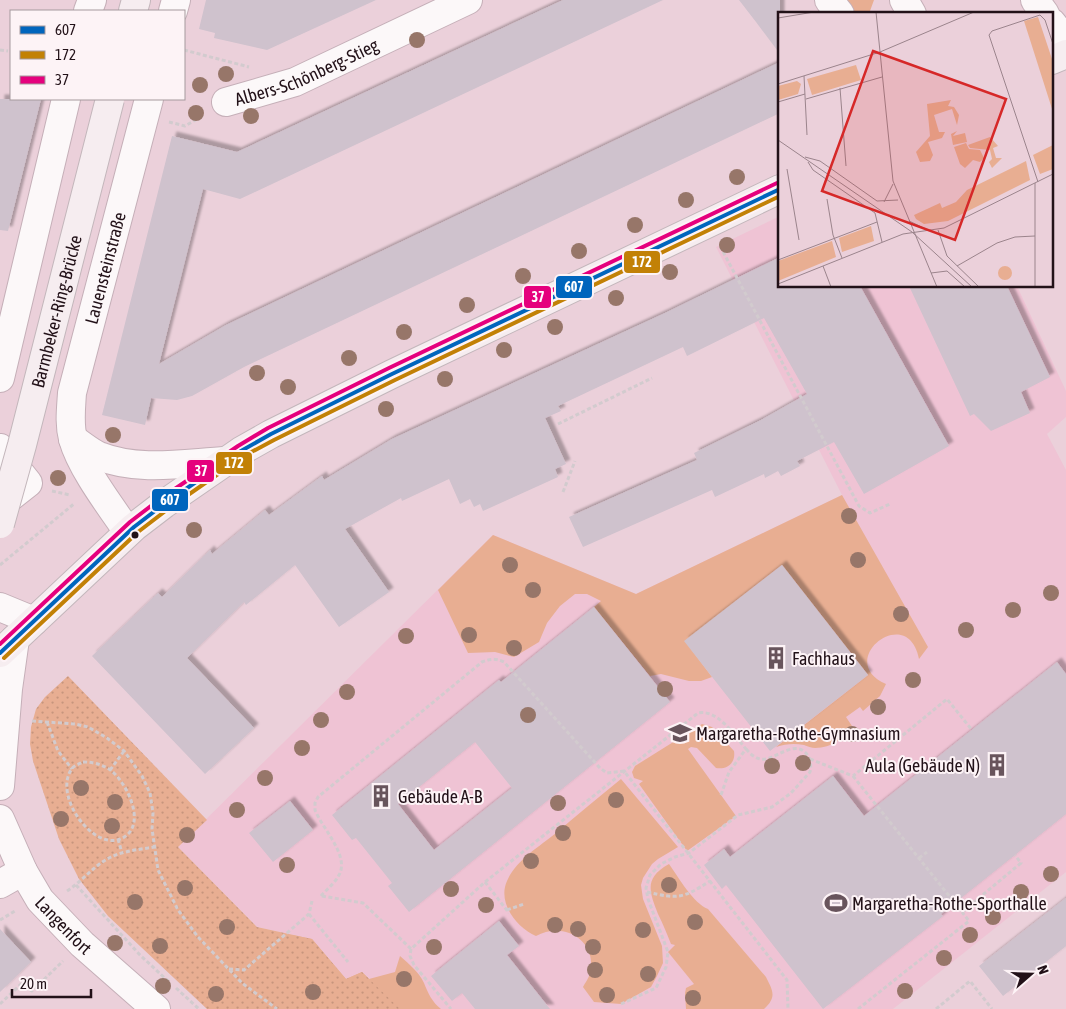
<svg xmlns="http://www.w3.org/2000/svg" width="1066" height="1009" font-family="'Asap Condensed',sans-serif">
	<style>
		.built { fill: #efc3d4 }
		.green { fill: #e8ae92 }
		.park { fill: url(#park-dots) }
		.building { fill: #cfc2cd; fill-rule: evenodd; filter: url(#shadow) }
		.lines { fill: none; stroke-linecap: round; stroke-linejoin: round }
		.minor-casing { stroke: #c5afb8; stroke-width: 30 }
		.major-casing { stroke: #c3b6bb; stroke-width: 30 }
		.path { stroke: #d2cbce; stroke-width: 3; stroke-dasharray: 4 2.5; stroke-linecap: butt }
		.minor { stroke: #fcf8f9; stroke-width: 28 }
		.major { stroke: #f6edf0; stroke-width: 28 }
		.major-bridge-casing { stroke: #c3b6bb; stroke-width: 30; stroke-linecap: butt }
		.major-bridge { stroke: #f6edf0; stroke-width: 28 }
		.bus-1-casing { stroke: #fdf3f6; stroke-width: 8 }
		.bus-2-casing { stroke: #fdf3f6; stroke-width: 8 }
		.bus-3-casing { stroke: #fdf3f6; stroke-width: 8 }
		.bus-1 { stroke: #0065bd; stroke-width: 4 }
		.bus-2 { stroke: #c28106; stroke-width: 4 }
		.bus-3 { stroke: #e5007d; stroke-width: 4 }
		.tree { fill: #977669 }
		.bus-dot { fill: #221118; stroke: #fdf3f6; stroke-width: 2 }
		.labels { text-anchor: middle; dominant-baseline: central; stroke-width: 4; stroke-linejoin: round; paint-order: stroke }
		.street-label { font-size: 18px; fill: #221118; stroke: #fdf3f6 }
		.poi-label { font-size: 18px; fill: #221118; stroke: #fdf3f6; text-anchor: start }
		.inset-road { fill: none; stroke: #9b848c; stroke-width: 1 }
		.view { fill: #d62828; fill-opacity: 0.15; stroke: #d62828; stroke-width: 2.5 }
		.inset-edge { fill: none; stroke: #221118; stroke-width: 2.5 }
		.line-badge { stroke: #fdf3f6; stroke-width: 2 }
		.badge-label { font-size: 14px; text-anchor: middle; font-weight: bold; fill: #fff }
	</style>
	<defs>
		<pattern id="park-dots" width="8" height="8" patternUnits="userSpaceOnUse" patternTransform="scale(1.25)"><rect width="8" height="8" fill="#e8ae92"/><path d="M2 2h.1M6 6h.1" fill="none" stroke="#c7957d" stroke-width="1.8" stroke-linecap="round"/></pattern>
		<filter id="shadow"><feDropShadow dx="4.5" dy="-4.5" stdDeviation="1" flood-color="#0004"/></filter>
	</defs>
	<rect width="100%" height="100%" fill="#ebd0da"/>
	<!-- built -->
	<path class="built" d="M780 216V286H1017L1066 391V417L1047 434 1066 470V872L893 1009H400L362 972 346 979 312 939 257 927 178 847 493 535 636 594 842 495 716 247Z"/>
	<!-- green -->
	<path class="green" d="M845 0H874L870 11 872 14H856Z
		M842 495 928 647 919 659C908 601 833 661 886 684L880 696 863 711 860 707 846 717 852 726C844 738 832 748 815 748 812 748 807 746 804 745 794 743 785 744 776 747L868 675 782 565 685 641 712 677 701 681H689L661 674 650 676 594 607 601 601 587 594H575L560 606 547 623 539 642 514 657 495 652 468 653 438 590 493 535 636 594Z
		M702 724 712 727 734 751C736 763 727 770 716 768L697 748 691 747 688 749 736 816 687 851 639 784 643 781 634 778 632 772 635 766Z
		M621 779 678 847 658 859 652 864 643 878 641 885 643 899 662 946 663 963 657 976 651 987 621 1004 594 1002 583 987C585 983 589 978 590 973 598 940 563 921 536 936 517 928 497 903 507 881 516 860 539 847 556 833 577 815 599 797 621 779Z
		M669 864C679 878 693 903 708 909L766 977C773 991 777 997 764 1009H686L685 993 686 988 694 984 668 952 675 945 671 944C667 934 663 924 658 914 649 891 644 878 669 864Z
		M292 935 312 939 346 979 362 972 369 979 395 972 400 956C409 964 419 972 424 983 428 993 432 1002 441 1009H287L246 974Z"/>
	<!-- park -->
	<path class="park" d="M68 676 207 820 178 847 257 927 312 939 346 979 362 972 400 1009H207L108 916 79 879 59 839 33 761 30 744 31 727 36 709 45 697Z"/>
	<!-- building -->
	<path class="building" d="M206 0H376L267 50 214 38 215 33 199 29Z
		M563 0H663L240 199 203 189 159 364 226 325 780 62V113L244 367 192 396 177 400 151 398 145 425 102 415 172 136 237 152Z
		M739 0H780V54L756 22Z
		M0 99H41L8 231 0 230Z
		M780 257V286H860L949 446 864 494 834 442 797 461 800 466 781 476 778 471 765 478 764 474 715 497 712 490 583 547 569 517 697 460 694 453 761 420 807 394 764 318 687 356 683 347 558 406 561 411 545 418 566 464 555 469 558 477 483 511 480 504 474 507 470 499 460 504 449 479 402 501 401 498 345 529 389 592 339 627 295 565 246 605 244 602 187 658 254 728 205 774 92 656 158 593 162 597 210 550 212 554 265 510 269 515 322 476 324 480 392 439 665 313Z
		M909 286H1007L1050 377 1021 392 1030 413 991 431 974 414 970 416Z
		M782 565 868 675 770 751 684 641Z
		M594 607 670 702 409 912 388 886 392 883 356 838 352 840 332 815 499 680 501 682ZM475 742 512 788 434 850 398 804Z
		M1057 662 1066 674V814L941 914 943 916 823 1009 726 885 722 889 704 865 724 849 730 857 833 776 864 816Z
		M290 801 313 830 273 862 249 833Z
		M1066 898V946L1003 996 979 966Z
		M499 921 519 946 507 955 550 1009H475L462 993 452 1001 431 976Z
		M0 929 31 962 0 992Z"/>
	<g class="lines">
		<defs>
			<g id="minor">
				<path d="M829 0 840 14"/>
				<path d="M904 0 912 14"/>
				<path d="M1035 0 1045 14"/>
				<path d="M88 11 92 0"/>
				<path d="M173 11 176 0"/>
				<path d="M1052 23 1066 41"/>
				<path id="s1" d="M226 102 295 82 468 0"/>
				<path d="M0 378 66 99"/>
				<path d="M73 439C82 445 90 452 99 456 139 472 185 463 226 461"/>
				<path d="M0 448 28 483 0 505"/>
				<path id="s2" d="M128 532C111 507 81 468 73 439 69 424 71 409 72 393L149 99"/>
				<path d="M0 607 34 621"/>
				<path d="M0 786 8 689 15 639"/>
				<path id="s3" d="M0 819 23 871 40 900 82 944 156 1009"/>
				<path d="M0 884 23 871"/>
			</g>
			<path id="major" d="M133 11 136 0
				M1052 60 1066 54
				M0 653 134 527 164 504 241 451 271 434 392 374 780 189"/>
		</defs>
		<!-- minor casing -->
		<use href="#minor" class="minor-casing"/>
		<!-- major casing -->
		<use href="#major" class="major-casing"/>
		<!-- path -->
		<path class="path" d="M0 50 8 51
			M184 50 249 67
			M169 122 185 126 204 115
			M720 246 859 506 870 513 890 504
			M558 424 652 378
			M52 491 70 495
			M563 492 575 461
			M0 565 75 503
			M32 721 75 724 88 727 107 738 124 751 142 776 150 793 153 813 152 829 158 870 178 910 198 937 242 983 277 1009
			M47 722 58 751 72 769
			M810 759 853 776 947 699 972 730
			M83 762C93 762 100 764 109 769 124 779 144 816 129 833 102 862 52 800 71 770 73 766 79 764 83 762Z
			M110 770 124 751
			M853 776 962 912 1021 863 1015 855
			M118 839 122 853
			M919 858 927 852
			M485 882 509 913
			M76 885 140 955 169 982
			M67 891C81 882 91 869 104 861 119 851 137 850 154 847
			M647 892C678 899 682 899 710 881
			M321 896C327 889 335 883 339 875 350 856 322 828 315 810V803L318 797 482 662C490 659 496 658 504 662L600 768 607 773 624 771 787 980 788 1009
			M322 896 363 903 411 949 485 882 698 713C718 709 734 735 746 749L729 772 721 795
			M507 910 524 904
			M309 914 348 962
			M0 920 15 911
			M411 949 410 956 414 965 451 1009
			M229 969 244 970 309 914 312 901
			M176 988 199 1009
			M0 1004 21 984 32 991 63 961
			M621 1004 656 988 666 967 668 952 648 899 646 888 650 875 661 864 675 857 689 853 738 815 772 807 791 793 810 772C813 760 806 746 792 749 773 753 764 770 746 749
			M858 1009 969 921 962 912
			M936 1009 970 981 992 1009"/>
		<!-- minor -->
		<use href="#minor" class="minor"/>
		<!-- major -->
		<use href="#major" class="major"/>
		<defs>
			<g id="major-bridge">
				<path id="s4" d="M0 524 22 445 110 99"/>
			</g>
		</defs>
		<!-- major-bridge casing -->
		<use href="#major-bridge" class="major-bridge-casing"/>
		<!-- major-bridge -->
		<use href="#major-bridge" class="major-bridge"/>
		<defs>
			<path id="bus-1" d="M0 653 134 527 164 504 241 451 271 434 392 374 780 189"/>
			<path id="bus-2" d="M4 658 138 532 168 509 244 456 274 440 395 380 780 196"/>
			<path id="bus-3" d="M0 644 130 522 160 499 238 446 268 428 389 368 777 183"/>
		</defs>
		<!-- bus-1 casing -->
		<use href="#bus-1" class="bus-1-casing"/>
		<!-- bus-2 casing -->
		<use href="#bus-2" class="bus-2-casing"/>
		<!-- bus-3 casing -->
		<use href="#bus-3" class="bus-3-casing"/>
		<!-- bus-1 -->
		<use href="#bus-1" class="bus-1"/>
		<!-- bus-2 -->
		<use href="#bus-2" class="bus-2"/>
		<!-- bus-3 -->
		<use href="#bus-3" class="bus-3"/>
	</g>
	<!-- trees -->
	<g class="tree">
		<circle cx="417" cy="40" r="8"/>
		<circle cx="226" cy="74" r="8"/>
		<circle cx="200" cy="85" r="8"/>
		<circle cx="196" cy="113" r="8"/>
		<circle cx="251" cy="116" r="8"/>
		<circle cx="737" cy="177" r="8"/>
		<circle cx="686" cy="200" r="8"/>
		<circle cx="635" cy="225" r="8"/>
		<circle cx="727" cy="245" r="8"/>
		<circle cx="579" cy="251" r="8"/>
		<circle cx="670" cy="272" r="8"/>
		<circle cx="523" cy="276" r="8"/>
		<circle cx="616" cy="298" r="8"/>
		<circle cx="467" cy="305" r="8"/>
		<circle cx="555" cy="327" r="8"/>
		<circle cx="404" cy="332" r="8"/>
		<circle cx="504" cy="350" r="8"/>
		<circle cx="349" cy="358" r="8"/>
		<circle cx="257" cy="373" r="8"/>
		<circle cx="445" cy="379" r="8"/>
		<circle cx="288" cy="387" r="8"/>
		<circle cx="386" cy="409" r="8"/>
		<circle cx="113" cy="435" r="8"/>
		<circle cx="58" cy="478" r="8"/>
		<circle cx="849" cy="516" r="8"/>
		<circle cx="194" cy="530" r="8"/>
		<circle cx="858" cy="560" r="8"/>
		<circle cx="510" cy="565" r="8"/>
		<circle cx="533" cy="590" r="8"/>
		<circle cx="1051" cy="593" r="8"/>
		<circle cx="1013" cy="610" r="8"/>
		<circle cx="901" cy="614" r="8"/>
		<circle cx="966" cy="630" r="8"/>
		<circle cx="469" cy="635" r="8"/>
		<circle cx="406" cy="636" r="8"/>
		<circle cx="514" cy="648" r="8"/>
		<circle cx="913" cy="680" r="8"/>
		<circle cx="665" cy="689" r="8"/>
		<circle cx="347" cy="692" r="8"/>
		<circle cx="878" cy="707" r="8"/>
		<circle cx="528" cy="715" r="8"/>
		<circle cx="321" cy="720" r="8"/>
		<circle cx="852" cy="734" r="8"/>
		<circle cx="302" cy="748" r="8"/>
		<circle cx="803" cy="763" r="8"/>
		<circle cx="772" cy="766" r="8"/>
		<circle cx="265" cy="778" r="8"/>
		<circle cx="81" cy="788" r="8"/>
		<circle cx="616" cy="800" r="8"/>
		<circle cx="115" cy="802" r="8"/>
		<circle cx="558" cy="803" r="8"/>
		<circle cx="237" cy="810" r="8"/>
		<circle cx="61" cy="819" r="8"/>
		<circle cx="112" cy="826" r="8"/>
		<circle cx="563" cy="833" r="8"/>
		<circle cx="187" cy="835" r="8"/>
		<circle cx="531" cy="861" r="8"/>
		<circle cx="287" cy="865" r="8"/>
		<circle cx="1051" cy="874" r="8"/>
		<circle cx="669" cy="885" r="8"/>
		<circle cx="185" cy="888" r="8"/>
		<circle cx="451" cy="889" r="8"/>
		<circle cx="1021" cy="892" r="8"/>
		<circle cx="135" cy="902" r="8"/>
		<circle cx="486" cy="905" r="8"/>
		<circle cx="993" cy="917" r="8"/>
		<circle cx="695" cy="922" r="8"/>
		<circle cx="555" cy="925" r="8"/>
		<circle cx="227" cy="927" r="8"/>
		<circle cx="578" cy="929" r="8"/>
		<circle cx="643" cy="930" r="8"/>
		<circle cx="970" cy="935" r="8"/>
		<circle cx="115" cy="943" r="8"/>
		<circle cx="160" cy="946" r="8"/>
		<circle cx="434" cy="947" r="8"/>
		<circle cx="593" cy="947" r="8"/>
		<circle cx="944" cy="958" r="8"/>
		<circle cx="595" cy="970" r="8"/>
		<circle cx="648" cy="974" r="8"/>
		<circle cx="404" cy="979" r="8"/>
		<circle cx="163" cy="986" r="8"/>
		<circle cx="905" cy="991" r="8"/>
		<circle cx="313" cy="992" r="8"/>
		<circle cx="216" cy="994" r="8"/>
		<circle cx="607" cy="995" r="8"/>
		<circle cx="693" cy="998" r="8"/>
	</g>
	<!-- icons -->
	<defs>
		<symbol id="building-bare" viewBox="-9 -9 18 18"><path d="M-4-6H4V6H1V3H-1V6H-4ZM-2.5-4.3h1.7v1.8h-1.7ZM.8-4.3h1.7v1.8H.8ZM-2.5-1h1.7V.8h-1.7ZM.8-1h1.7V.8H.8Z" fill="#68545c" stroke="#fdf3f6" stroke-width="2.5" paint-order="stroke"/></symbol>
		<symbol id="school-bare" viewBox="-9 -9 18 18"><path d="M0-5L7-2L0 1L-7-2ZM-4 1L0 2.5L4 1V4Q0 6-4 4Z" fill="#68545c" stroke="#fdf3f6" stroke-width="2.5" paint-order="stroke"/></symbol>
		<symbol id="stadium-bare" viewBox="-9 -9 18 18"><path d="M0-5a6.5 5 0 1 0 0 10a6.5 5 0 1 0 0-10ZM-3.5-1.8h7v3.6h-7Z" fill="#68545c" stroke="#fdf3f6" stroke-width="2.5" paint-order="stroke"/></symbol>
	</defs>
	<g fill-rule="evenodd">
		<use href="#building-bare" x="760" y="642" width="32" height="32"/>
		<use href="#school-bare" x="664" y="717" width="32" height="32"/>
		<use href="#building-bare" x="981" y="749" width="32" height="32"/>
		<use href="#building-bare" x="365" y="780" width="32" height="32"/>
		<use href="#stadium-bare" x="820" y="887" width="32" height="32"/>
	</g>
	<!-- markers -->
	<circle class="bus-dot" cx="135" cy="535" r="4.5"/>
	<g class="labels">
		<!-- street labels -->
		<g class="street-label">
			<text stroke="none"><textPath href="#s1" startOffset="86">Albers-Schönberg-Stieg</textPath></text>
			<text stroke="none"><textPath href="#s2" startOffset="284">Lauensteinstraße</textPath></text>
			<text stroke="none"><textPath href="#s4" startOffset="220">Barmbeker-Ring-Brücke</textPath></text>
			<text stroke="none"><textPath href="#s3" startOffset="125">Langenfort</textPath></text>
		</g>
		<!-- poi labels -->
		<g class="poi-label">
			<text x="792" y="658">Fachhaus</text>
			<text x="696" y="733">Margaretha-Rothe-Gymnasium</text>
			<text x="980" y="765" text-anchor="end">Aula (Gebäude N)</text>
			<text x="398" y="796">Gebäude A-B</text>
			<text x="852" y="903">Margaretha-Rothe-Sporthalle</text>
		</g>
	</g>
	<!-- overview -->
	<g transform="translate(778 12)">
		<rect width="275" height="275" fill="#ebd0da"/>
		<path d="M173 88 170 94 176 95 181 103 179 113 174 97 156 103 161 120H167L164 126 150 130 155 143 152 149 142 150 138 140 152 124 149 92ZM179 119 175 124 187 121 189 130 175 133 173 122ZM212 125 220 134 215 136 218 146H224L214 156 211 150 214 147 212 138 192 136 190 133ZM188 131 191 137 202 138 206 146 202 150 195 148 187 156 182 152 176 135Z" fill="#e8ae92"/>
		<path d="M260 5 275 50V100L246 9ZM78 53 83 68 34 83 29 67ZM19 69 23 72 20 82 0 88V74ZM275 133V157L262 162 255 143ZM248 149 252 168 170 209 146 212 138 207 136 203 162 191 164 196 178 190 189 178ZM93 214 96 229 64 240 61 226ZM54 229 58 245 0 269V249ZM220 261a7 7 0 1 1 14 0a7 7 0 1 1-14 0Z" fill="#e8ae92"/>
		<path class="inset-road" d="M98 0 115 169 159 275M0 6 36 0M26 64 29 123M0 72 102 40 196 0M62 76 68 154M28 87 104 65M0 90 27 82M0 128 134 220 194 275M27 145 42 149 99 189 120 188M30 150 35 158 97 201 104 230M9 157 21 228M260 170 211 23 214 19 262 3 267 8 275 32M257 171V275M49 187 55 223 64 246M106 190 115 172M131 209 148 217M160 218 169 244 201 275M0 248 99 210M45 254 53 275M179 254 219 231 237 225 257 224M153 261 169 259 187 275M0 272 125 222 166 216 275 162"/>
		<path class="view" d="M95 39 228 87 177 228 44 179Z"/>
		<rect width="275" height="275" class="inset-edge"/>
	</g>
	<g class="line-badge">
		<rect x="623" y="250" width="38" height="24" rx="5" fill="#c28106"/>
		<rect x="555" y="275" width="38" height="24" rx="5" fill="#0065bd"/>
		<rect x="523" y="285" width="29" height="24" rx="5" fill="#e5007d"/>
		<rect x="215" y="451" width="38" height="24" rx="5" fill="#c28106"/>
		<rect x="186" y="459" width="29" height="24" rx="5" fill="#e5007d"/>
		<rect x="151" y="488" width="38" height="24" rx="5" fill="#0065bd"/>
	</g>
	<g class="badge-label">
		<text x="642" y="267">172</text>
		<text x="574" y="292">607</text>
		<text x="538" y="302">37</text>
		<text x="234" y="468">172</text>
		<text x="201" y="476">37</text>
		<text x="170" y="505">607</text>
	</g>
	<!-- legend -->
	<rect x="10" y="10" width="175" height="90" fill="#fdf3f6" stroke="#a5999d"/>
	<rect x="20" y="26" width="25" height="8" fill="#0065bd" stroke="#a5999d"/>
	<text x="55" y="35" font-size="15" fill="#221118">607</text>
	<rect x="20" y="51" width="25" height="8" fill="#c28106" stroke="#a5999d"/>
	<text x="55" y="60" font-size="15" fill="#221118">172</text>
	<rect x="20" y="76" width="25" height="8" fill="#e5007d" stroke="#a5999d"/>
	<text x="55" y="85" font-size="15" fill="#221118">37</text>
	<!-- north arrow -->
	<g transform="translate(1031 974) rotate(70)" stroke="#fdf3f6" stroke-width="4" paint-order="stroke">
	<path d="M0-4L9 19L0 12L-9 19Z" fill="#221118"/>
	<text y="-8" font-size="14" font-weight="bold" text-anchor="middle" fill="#221118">N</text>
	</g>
	<!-- scale -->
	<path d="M12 989v8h79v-8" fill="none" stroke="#221118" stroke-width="2.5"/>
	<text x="20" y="989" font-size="15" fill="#221118" stroke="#fdf3f6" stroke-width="4" paint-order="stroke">20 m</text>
</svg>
